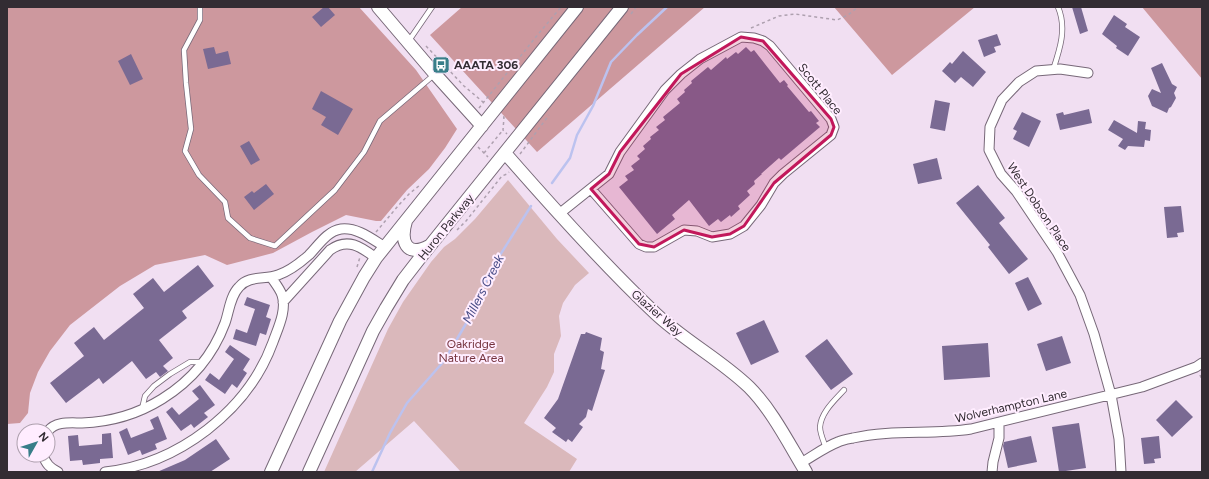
<svg xmlns="http://www.w3.org/2000/svg" width="1209" height="479" font-family="Figtree,sans-serif">
	<style>
		.green { fill: #dab8bb }
		.forest { fill: #cd989e }
		.lines { fill: none; stroke-linecap: round; stroke-linejoin: round }
		.stream { stroke: #bcc2ef; stroke-width: 2.5 }
		.building { fill: #7a6a93 }
		.lane-casing { stroke: #776878; stroke-width: 6 }
		.street-casing { stroke: #776878; stroke-width: 11 }
		.secondary-casing { stroke: #776878; stroke-width: 14 }
		.path { stroke: #aea0af; stroke-width: 1.5; stroke-dasharray: 3 3; stroke-linecap: butt }
		.lane { stroke: #fff; stroke-width: 4.5 }
		.street { stroke: #fff; stroke-width: 9 }
		.secondary { stroke: #fff; stroke-width: 12 }
		.marked { fill: #c2185b; fill-opacity: 0.2; stroke: #c2185b; stroke-width: 3; stroke-linejoin: round }
		.labels { text-anchor: middle; dominant-baseline: central; stroke-width: 4; stroke-linejoin: round; paint-order: stroke }
		.poi-label { font-size: 12px; font-weight: bold; fill: #332c33; stroke: #ffedff; text-anchor: start }
		.street-label { font-size: 12px; fill: #332c33; stroke: #ffedff }
		.park-label { font-size: 12px; fill: #76343f; stroke: #ffedff }
		.water-label { font-size: 13px; font-style: italic; fill: #494d87; stroke: #ffedff }
	</style>
	<rect width="100%" height="100%" fill="#f1dff2"/>
	<!-- green -->
	<path class="green" d="M508 180 557 239 589 273 575 285 563 303 559 316 561 336 554 354V372L547 387 524 423 577 459 569 472H461L414 421 355 472H324L388 329 403 302 431 262 444 247 455 239 475 219Z"/>
	<!-- forest -->
	<path class="forest" d="M7 7H359L416 70 457 129 445 148 429 169 407 190 381 221H376L346 215 312 232 273 253 227 265 205 255 155 265 120 286 70 325 50 351 38 372 30 393 28 413 20 423 7 424Z
		M462 7H705L537 152 430 35Z
		M834 7H975L892 75Z
		M1142 7H1202V79Z"/>
	<g class="lines">
		<!-- stream -->
		<path class="stream" d="M552 183 570 158 577 135 593 106 611 62 637 35 667 7
			M372 472 390 433 407 403 444 361 467 322 495 263 531 206"/>
	</g>
	<!-- building -->
	<path class="building" d="M324 7H328L335 15 321 27 312 17Z
		M1072 7H1081L1088 31 1080 34Z
		M1114 15 1127 24 1125 27 1140 37 1128 56 1116 48 1117 46 1102 34Z
		M997 34 1001 45 994 47 996 52 984 57 978 40Z
		M214 47 216 54 228 51 231 64 208 69 203 49Z
		M746 47 751 52 754 50 780 83 784 80 788 85 787 86 809 112 811 111 819 121 816 123 820 127 781 160 779 158 761 174H762L754 181 755 184 747 191 750 195 738 206 740 209 731 217 730 215 721 222 718 219 709 226 689 200 672 215 675 219 657 234 619 187 628 180 625 176 634 170 631 166 640 159 637 156 645 149 643 146 651 139 650 137 659 130 656 127 665 120 663 117 680 103 677 99 685 92 684 90 692 83 691 81 708 67 711 70 726 57 727 59 736 52 738 54Z
		M963 51 986 72 973 87 961 77 955 83 942 71 950 62 952 64Z
		M131 54 143 79 130 85 118 61Z
		M1162 63 1172 84 1177 87 1174 93 1176 98 1171 107 1169 108 1167 113 1152 106 1148 96 1152 89 1161 93 1151 68Z
		M321 91 353 109 338 135 321 125 326 117 312 109Z
		M935 100 950 103 945 131 930 128Z
		M1089 109 1092 123 1060 130 1056 114 1063 112 1064 115Z
		M1022 112 1041 121 1029 147 1013 139 1017 131 1013 129Z
		M1114 120 1137 133 1138 121 1146 122 1145 129 1151 130 1150 141 1145 140 1144 147 1128 146 1125 150 1118 146 1123 139 1108 130Z
		M249 141 260 160 251 165 240 146Z
		M937 158 942 179 918 184 913 164Z
		M266 184 274 194 254 210 244 197 252 191 254 193Z
		M978 185 1005 218 999 223 1028 259 1009 274 988 247 990 245 956 203Z
		M1181 206 1184 232 1177 233 1178 237 1167 238 1164 207Z
		M198 265 214 286 182 311 187 318 159 340 173 358 163 366 168 371 160 377 156 372 146 379 132 361 103 384 99 378 66 403 50 383 84 356 74 343 94 327 104 340 144 308 133 294 153 278 164 292Z
		M1028 277 1042 304 1028 311 1015 283Z
		M247 297 270 305 266 317 271 319 266 335 260 333 256 346 233 339 236 329 247 333 255 309 244 305Z
		M764 320 779 352 751 365 736 333Z
		M586 332 602 338 600 350 604 352 601 369 605 370 592 411 588 409 586 417 579 424 583 427 572 442 568 439 566 442 552 432 556 428 544 418 558 399 581 334H585Z
		M1062 336 1071 363 1046 371 1037 344Z
		M827 339 853 374 831 390 805 356Z
		M988 343 990 377 944 380 942 346Z
		M230 345 250 359 243 370 247 373 237 388 232 384 225 394 205 380 210 373 219 380 234 359 225 352Z
		M200 385 215 405 204 413 208 417 194 428 191 424 181 431 166 412 172 407 179 415 199 399 192 391Z
		M1176 400 1193 417 1172 437 1156 420Z
		M158 416 167 439 155 444 157 449 142 455 140 450 128 455 119 432 127 428 131 438 154 429 150 420Z
		M1079 423 1086 468 1059 472 1052 427Z
		M111 433 113 458 100 459V463L83 465 82 460 70 461 68 436 78 435 79 446 102 444V434Z
		M1031 436 1037 462 1008 468 1003 446 1004 442Z
		M1159 436 1161 458 1154 459 1155 463 1144 464 1141 438Z
		M216 439 230 459 210 472H157L185 460Z"/>
	<g class="lines">
		<defs>
			<path id="lane" d="M200 7V20L184 50 186 83 191 129 185 151 199 175 225 202 228 218 250 238 275 246 335 190 364 152 380 121 435 74
				M408 42 432 7
				M1053 70C1060 49 1067 28 1058 7
				M142 409 145 396 154 386 170 374 190 362H202
				M826 448C824 442 820 434 820 427 821 412 835 400 844 390"/>
			<path id="street" d="M1088 73 1060 69 1036 71 1019 82 1002 100 990 127 989 150 1001 174 1016 191 1057 252 1080 295 1094 334 1111 395 1119 439 1121 472
				M559 214 609 174 620 152 665 90 681 74 700 59 741 37 754 38 763 41 770 46 831 119 834 127 831 135 783 174 774 183 761 205 744 226 730 234 712 237 697 231 684 230 654 247H646L639 244 591 189
				M283 302 330 250C348 237 361 247 376 258
				M48 431C56 421 70 423 82 423 110 422 138 414 162 399 191 381 213 355 225 323 229 312 230 296 239 287 249 275 265 280 278 275 290 271 300 263 309 255 318 246 327 231 341 229 357 227 372 239 385 247
				M43 455C46 464 50 468 58 472
				M801 463C813 456 825 447 838 442 842 440 848 439 853 438 892 429 932 435 971 429L1142 387 1196 367 1202 363
				M105 472C178 464 248 411 273 342 278 328 287 310 282 295 280 289 275 283 271 277
				M992 472 993 462 999 438V423"/>
			<path id="secondary" d="M378 7 435 74 482 126
				M505 153C553 208 603 264 656 314 685 341 721 360 749 387 772 410 789 444 806 472
				M406 221C400 241 406 258 429 246
				M271 472 340 321 364 277 376 258 396 233 577 7
				M309 472 373 331 386 308 403 280 420 258 622 7"/>
		</defs>
		<!-- lane casing -->
		<use href="#lane" class="lane-casing"/>
		<!-- street casing -->
		<use href="#street" class="street-casing"/>
		<!-- secondary casing -->
		<use href="#secondary" class="secondary-casing"/>
		<!-- path -->
		<path class="path" d="M631 14 636 7
			M751 28 779 16 795 14 837 20 848 15 858 7
			M426 46 464 86 483 102
			M479 108 535 38 561 7
			M503 117H504L503 130 507 134
			M478 147 488 157
			M484 153 503 130
			M520 154 549 115
			M457 230 466 221 502 176 507 174 509 172
			M376 232 398 206 409 194 420 185
			M357 267 360 257
			M1200 375 1202 380"/>
		<!-- lane -->
		<use href="#lane" class="lane"/>
		<!-- street -->
		<use href="#street" class="street"/>
		<!-- secondary -->
		<use href="#secondary" class="secondary"/>
	</g>
	<!-- marked area -->
	<path class="marked" d="M741 37 763 41 831 119 834 127 831 135 774 183 744 226 730 234 712 237 684 230 654 247 639 244 591 189 609 174 620 152 681 74Z"/>
	<!-- icons -->
	<defs>
		<symbol id="bus-square" viewBox="-11 -11 22 22"><rect x="-9" y="-9" width="18" height="18" rx="4" fill="#387e89" stroke="#ffedff"/><path d="M-5-6H5V4H4V6H2V4H-2V6H-4V4H-5ZM-3.5-4V0h7V-4ZM-3.5 1.2v1.5H-2V1.2ZM2 1.2v1.5H3.5V1.2Z" fill="#fff"/></symbol>
	</defs>
	<g fill-rule="evenodd">
		<use href="#bus-square" x="431" y="55" width="20" height="20"/>
	</g>
	<g class="labels">
		<!-- poi labels -->
		<g class="poi-label">
			<text x="454" y="65">AAATA 306</text>
		</g>
		<!-- street labels -->
		<g class="street-label">
			<text transform="translate(820 89) rotate(51)">Scott Place</text>
			<text transform="translate(1039 207) rotate(56)">West Dobson Place</text>
			<text transform="translate(446 227) rotate(-51)">Huron Parkway</text>
			<text transform="translate(657 313) rotate(41)">Glazier Way</text>
			<text transform="translate(1011 406) rotate(-13)">Wolverhampton Lane</text>
		</g>
		<!-- park labels -->
		<g class="park-label">
			<text x="471" y="344">Oakridge<tspan x="471" dy="14">Nature Area</tspan></text>
		</g>
		<!-- water labels -->
		<g class="water-label">
			<text transform="translate(483 289) rotate(-63)">Millers Creek</text>
		</g>
	</g>
	<!-- border -->
	<rect width="1209" height="479" fill="none" stroke="#332c33" stroke-width="16"/>
	<!-- north arrow -->
	<g transform="translate(36 443) rotate(51)"><circle r="19" fill="#ffedff" stroke="#ada0ad"/>
	<path d="M0-3L7 15L0 10L-7 15Z" fill="#387e89"/>
	<text y="-6" font-size="11" font-weight="bold" text-anchor="middle" fill="#332c33">N</text>
	</g>
</svg>
